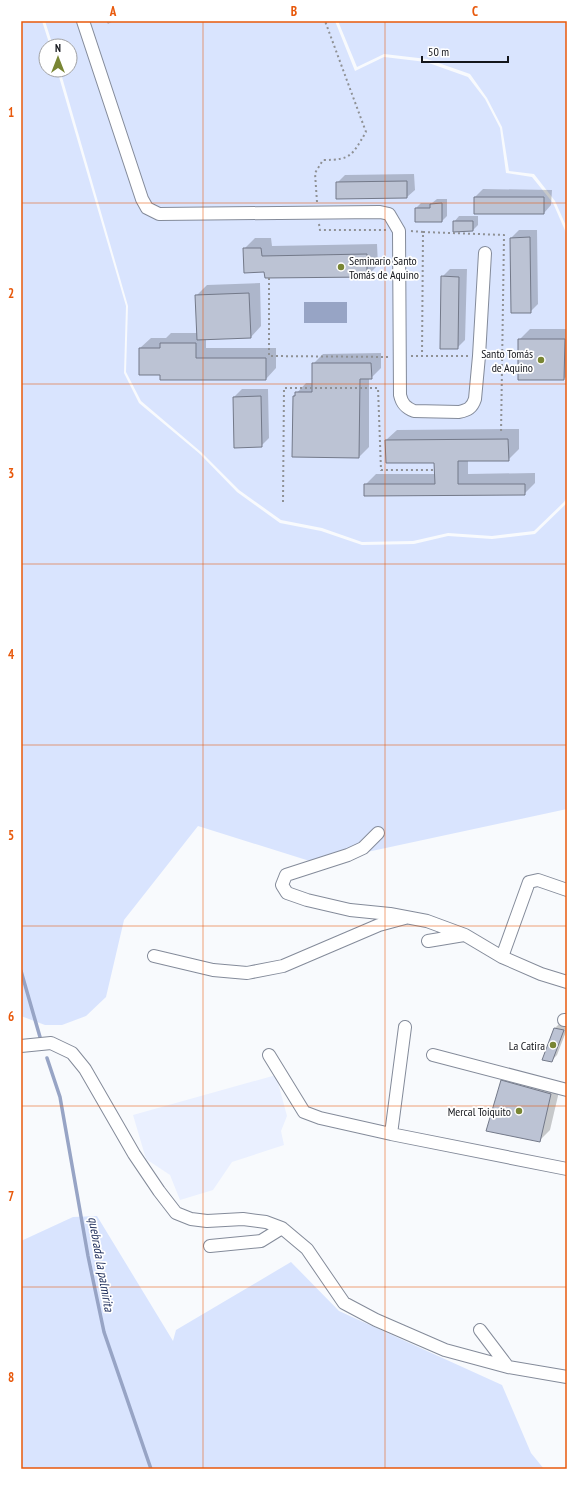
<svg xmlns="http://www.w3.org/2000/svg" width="588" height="1490" font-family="'PT Sans Narrow',sans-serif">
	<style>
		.built { fill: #eaf0ff }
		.green { fill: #d9e4fe }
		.water { fill: #97a4c5 }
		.shadow { fill: #0003 }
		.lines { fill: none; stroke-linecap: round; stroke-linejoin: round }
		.stream { stroke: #97a4c5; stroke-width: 3.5 }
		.building { fill: #bcc3d4; stroke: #737989 }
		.minor-casing { stroke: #848b9a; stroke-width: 14 }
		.path { stroke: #8f9195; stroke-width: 2; stroke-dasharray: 2 3; stroke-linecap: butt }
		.minor { stroke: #fff; stroke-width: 12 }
		.grid { fill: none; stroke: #e8590c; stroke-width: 1; stroke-opacity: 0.55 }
		.poi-dot { fill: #798634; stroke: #fff; stroke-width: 1.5 }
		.labels { text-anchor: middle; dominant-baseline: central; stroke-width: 3.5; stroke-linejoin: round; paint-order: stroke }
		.poi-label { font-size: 12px; fill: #14161c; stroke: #fff; text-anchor: end }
		.water-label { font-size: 13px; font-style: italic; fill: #24335f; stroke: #fff }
		.neatline { fill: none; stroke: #e8590c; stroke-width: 1.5 }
		.grid-label { font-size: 13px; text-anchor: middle; font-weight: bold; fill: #e8590c }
	</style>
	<rect width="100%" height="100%" fill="#f8fafd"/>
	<!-- built -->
	<path class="built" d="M276 1075 287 1116 281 1131 284 1145 232 1162 213 1190 180 1200 170 1175 146 1159 133 1115Z"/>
	<!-- green -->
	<path class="green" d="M21 21H42L50 46H46V70H57L126 306 124 373 139 403 200 454 237 492 280 523 321 531 362 545 414 544 448 536 492 539 535 534 567 503V809L316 863 198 826 124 920 106 997 86 1016 62 1025H45L21 1016Z
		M45 21H335L355 71 384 57 426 62 468 77 485 99 500 128 506 173 532 177 553 203 567 235V497L564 502 534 531 492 536 448 533 413 541 362 542 322 528 281 520 239 490 201 452 141 401 126 372 128 306 60 70H70V46H53Z
		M338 21H567V228L555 201 534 174 509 171 502 127 487 98 470 74 427 59 384 54 357 67Z
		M97 1216 173 1341 176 1330 291 1262 339 1311 502 1385 531 1453 544 1469H21V1241L73 1217Z"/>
	<!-- water -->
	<path class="water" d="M304 302H347V323H304Z"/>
	<!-- shadow -->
	<path class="shadow" d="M106 21H113L108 24Z
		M414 174 415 190 407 197 337 183 345 175Z
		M483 189 552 190 551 205 544 213H475V197Z
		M437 199H447V216L442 221 416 208 421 203H432Z
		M459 216H478V225L473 230 454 231V222Z
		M519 230H537L538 304 530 312 511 238Z
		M255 238H271L272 246 377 244 378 265 367 276 265 271 244 249Z
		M450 269H467L465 340 457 348 442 277Z
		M260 283 261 326 251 337 206 338V348H276V368L266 379 161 374 140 348 151 338H166L171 333H198L196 296 207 285Z
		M530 329H567V376L564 379 519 340Z
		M381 353V368L371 378H369V447L359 457 294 396 306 383H313V364L323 354Z
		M242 389H268L269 438 261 446 234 397Z
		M519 429V449L508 460H468V474L535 473V483L524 494 365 485 376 474H435V462L386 440 397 430Z
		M560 1023 567 1025V1029L557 1055 552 1060 555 1028Z
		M512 1070 561 1083 550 1130 539 1141 501 1081Z"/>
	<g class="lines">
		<!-- stream -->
		<path class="stream" d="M21 971 40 1037
			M47 1058 60 1097 88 1256 104 1332 151 1469"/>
	</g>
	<!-- building -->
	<path class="building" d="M407 181V198L336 199V182Z
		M474 197H544V214H474Z
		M442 203V222H415V208H430V204Z
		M453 221H473V231L453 232Z
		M530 237 531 313H511L510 238Z
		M243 248H261L262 256 367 254V277L265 278 264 272 244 273Z
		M441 276 459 277 458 349H440Z
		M249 293 251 338 197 340 195 295Z
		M518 339H565L564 380H518Z
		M160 343H196V358H266V380H160V375H139V348H160Z
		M312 363H371L372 379H360L359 458 292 457 293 396H295V392H312Z
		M261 396 262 447 234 448 233 397Z
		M508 439 509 461H458V484H525V495L364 496V484H435L434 463H386L385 440Z
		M554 1028 564 1030 552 1062 542 1060Z
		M501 1080 551 1094 540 1142 486 1131Z"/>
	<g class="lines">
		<defs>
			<path id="minor" d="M83 21 142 199 147 208 159 214 380 212 389 214 399 231 400 395C402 404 406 408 414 411L459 412C468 410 472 408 475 399L479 356 485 253
				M378 833 363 848 348 855 286 875 282 885 287 893 307 900 350 910 390 914 427 921 465 935 502 957 541 974 567 982
				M428 941 464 935
				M154 956 213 970 247 973 283 966 379 925 405 918
				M502 957 529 882 538 880 567 890
				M564 1020H567
				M21 1046 51 1043 72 1053 85 1069 134 1154 159 1191 176 1213 191 1219 207 1221 243 1219 266 1222 282 1228 307 1249 344 1303 376 1320 445 1350 508 1367 567 1377
				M269 1055 304 1112 320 1118 391 1134 567 1169
				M433 1055 567 1090
				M391 1134 405 1027
				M210 1246 261 1241 282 1228
				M480 1330 508 1367"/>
		</defs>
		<!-- minor casing -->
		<use href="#minor" class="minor-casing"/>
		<!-- path -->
		<path class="path" d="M317 202 315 173 323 160C352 160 352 155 366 132L325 21
			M319 224 320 230H386
			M411 231 423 232 422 356
			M423 232 504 235 501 434
			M269 278V356L389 357
			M411 356H469
			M489 356H502
			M283 502 284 388H378L381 470H434"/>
		<!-- minor -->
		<use href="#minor" class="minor"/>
	</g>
	<!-- grid -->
	<path class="grid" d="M203 21V1469M385 21V1469M21 203H567M21 384H567M21 564H567M21 745H567M21 926H567M21 1106H567M21 1287H567"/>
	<!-- markers -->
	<g class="poi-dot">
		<circle cx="341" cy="267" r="4"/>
		<circle cx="541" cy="360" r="4"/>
		<circle cx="553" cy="1045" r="4"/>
		<circle cx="519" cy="1111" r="4"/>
	</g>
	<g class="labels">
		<!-- poi labels -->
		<g class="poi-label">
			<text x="349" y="260" text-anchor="start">Seminario Santo<tspan x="349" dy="14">Tomás de Aquino</tspan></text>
			<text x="533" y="353">Santo Tomás<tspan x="533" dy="14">de Aquino</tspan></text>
			<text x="545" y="1045">La Catira</text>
			<text x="511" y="1111">Mercal Toiquito</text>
		</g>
		<!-- water labels -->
		<g class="water-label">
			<text transform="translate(101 1264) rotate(80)">quebrada la palmirita</text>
		</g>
	</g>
	<!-- border -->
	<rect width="588" height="1490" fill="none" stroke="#ffffff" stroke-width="44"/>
	<!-- north arrow -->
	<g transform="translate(58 58)"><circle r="19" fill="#ffffff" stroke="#a1a2a4"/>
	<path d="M0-3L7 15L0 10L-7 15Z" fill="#798634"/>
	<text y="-6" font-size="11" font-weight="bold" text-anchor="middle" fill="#14161c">N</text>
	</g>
	<!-- scale -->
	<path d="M422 56v6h86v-6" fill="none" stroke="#14161c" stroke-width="2"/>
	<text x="428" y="56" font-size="12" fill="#14161c" stroke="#ffffff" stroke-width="3" paint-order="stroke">50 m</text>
	<rect x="22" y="22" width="544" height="1446" class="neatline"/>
	<g class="grid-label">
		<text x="113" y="16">A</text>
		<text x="294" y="16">B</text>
		<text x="475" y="16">C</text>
		<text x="11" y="117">1</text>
		<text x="11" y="298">2</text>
		<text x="11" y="478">3</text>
		<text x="11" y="659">4</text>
		<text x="11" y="840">5</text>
		<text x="11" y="1021">6</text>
		<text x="11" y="1201">7</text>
		<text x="11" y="1382">8</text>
	</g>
</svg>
